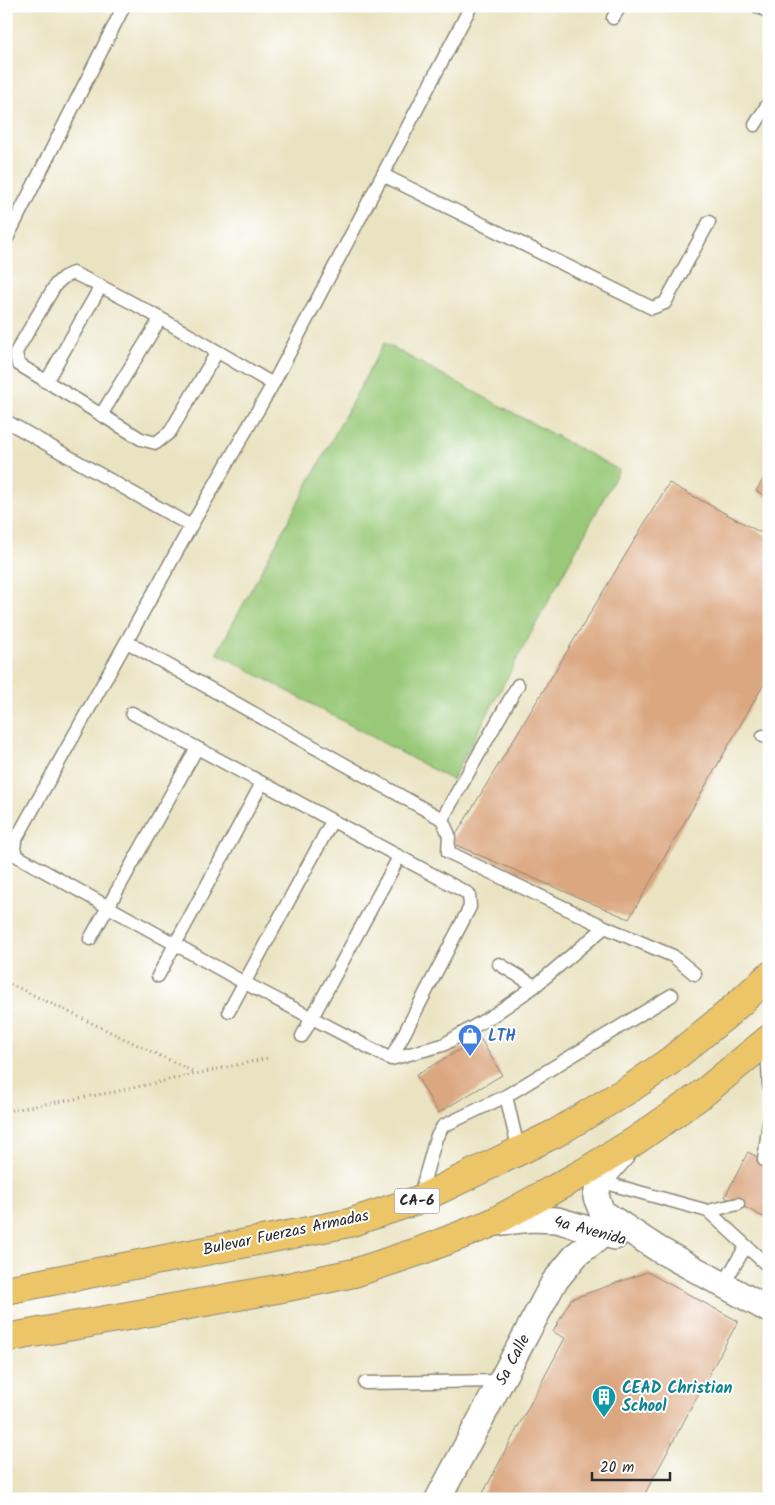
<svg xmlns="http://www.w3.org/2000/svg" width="775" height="1505" font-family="Kalam,sans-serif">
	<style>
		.green { fill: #99c978; stroke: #627a52 }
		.building { fill: #dba781 }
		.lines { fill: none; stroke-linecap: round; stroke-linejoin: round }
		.service-casing { stroke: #8a8776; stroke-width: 15 }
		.minor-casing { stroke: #8a8776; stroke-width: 28 }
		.trunk-casing { stroke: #8a8776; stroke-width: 30 }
		.path { stroke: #8a8776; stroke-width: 3; stroke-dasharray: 1 4; stroke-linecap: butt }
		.service { stroke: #fff; stroke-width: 12 }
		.minor { stroke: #fff; stroke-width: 25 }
		.trunk { stroke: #edc569; stroke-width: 28 }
		.labels { text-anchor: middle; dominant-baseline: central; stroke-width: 4; stroke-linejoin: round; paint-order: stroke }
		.shield { fill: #fff; stroke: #6b6b6b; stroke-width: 1 }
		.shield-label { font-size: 15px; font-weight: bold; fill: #2b2b2b }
		.shop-label { font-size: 16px; font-weight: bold; fill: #366cbe; stroke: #fff; text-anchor: start }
		.street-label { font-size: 16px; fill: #2b2b2b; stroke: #fff }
		.culture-label { font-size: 16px; font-weight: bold; fill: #0d838f; stroke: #fff; text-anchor: start }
	</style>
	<rect width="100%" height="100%" fill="#fff"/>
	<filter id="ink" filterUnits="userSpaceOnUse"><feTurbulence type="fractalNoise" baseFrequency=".02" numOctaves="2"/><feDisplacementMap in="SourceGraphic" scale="10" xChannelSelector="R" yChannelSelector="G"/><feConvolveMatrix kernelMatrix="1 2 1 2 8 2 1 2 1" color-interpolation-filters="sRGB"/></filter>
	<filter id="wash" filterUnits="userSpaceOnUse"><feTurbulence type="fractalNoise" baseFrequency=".0096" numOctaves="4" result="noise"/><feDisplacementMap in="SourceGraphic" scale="20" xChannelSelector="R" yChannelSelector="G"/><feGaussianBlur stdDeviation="1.12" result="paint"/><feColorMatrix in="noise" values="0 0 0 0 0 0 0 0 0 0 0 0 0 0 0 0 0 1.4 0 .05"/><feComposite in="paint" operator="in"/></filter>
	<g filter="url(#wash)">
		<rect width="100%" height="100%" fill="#eae3c2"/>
		<!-- green -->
		<path class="green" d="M384 343 619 470 452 780 217 653Z"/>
		<g id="blocks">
			<!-- building -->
			<path class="building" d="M769 469V498L756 491Z
				M669 483 769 537V675L629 919 451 843Z
				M480 1038 502 1075 438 1113 416 1075Z
				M748 1152 769 1163V1220L725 1197Z
				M647 1272 738 1321 642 1499H480L565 1338 553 1332 571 1299Z"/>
		</g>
	</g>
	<g filter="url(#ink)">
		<use href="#blocks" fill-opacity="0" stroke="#8a8776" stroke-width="1"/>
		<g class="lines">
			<defs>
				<path id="service" d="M757 6 769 12
					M613 18 620 6
					M755 125 769 102
					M383 175 652 308 665 303 709 222
					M6 240 124 6
					M217 352 170 432 156 443 141 439 18 364 16 352 56 284 64 277 73 273C142 305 207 346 273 384
					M46 382 101 286
					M101 415 160 319
					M6 421 191 526 273 384 471 6
					M191 526 15 841 14 849 17 856 243 982 391 1059 443 1045 495 1014 535 986 605 927
					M127 642 442 819 449 835 448 852 605 927 673 956 695 974
					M132 713 469 894 470 907 391 1059
					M763 736 769 738
					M442 819 518 685
					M90 939 197 748
					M499 964 535 986
					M158 976 262 783
					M229 1011 332 821
					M302 1036 399 857
					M767 1042 769 1085
					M506 1096 519 1152
					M764 1160 769 1122
					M599 1181 708 1211 738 1204
					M419 1198 436 1138 443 1126 506 1096 672 995
					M708 1211 769 1267
					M723 1285 746 1246
					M365 1383 501 1381"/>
				<path id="minor" d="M623 1153 599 1181 596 1197 602 1212 658 1249 769 1310
					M493 1223 532 1219 557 1220 615 1237
					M438 1499 554 1282 577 1254 604 1234"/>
				<path id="trunk" d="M6 1290 349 1223 418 1200 556 1133 631 1088 670 1061 725 1016 769 976
					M6 1338 288 1287 354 1273 420 1251 492 1223 583 1173 635 1141 701 1095 769 1039"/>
			</defs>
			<!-- service casing -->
			<use href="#service" class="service-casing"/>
			<!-- minor casing -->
			<use href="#minor" class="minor-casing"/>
			<!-- trunk casing -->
			<use href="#trunk" class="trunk-casing"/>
			<!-- path -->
			<path class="path" d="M6 982 194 1072
				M6 1111 114 1092 268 1058"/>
			<!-- service -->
			<use href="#service" class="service"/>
			<!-- minor -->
			<use href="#minor" class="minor"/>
			<!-- trunk -->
			<use href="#trunk" class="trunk"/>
		</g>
	</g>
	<!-- icons -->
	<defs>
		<symbol id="shop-pin" viewBox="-11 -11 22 30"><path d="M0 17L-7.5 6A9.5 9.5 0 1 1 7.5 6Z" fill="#3f7fe0" stroke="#fff"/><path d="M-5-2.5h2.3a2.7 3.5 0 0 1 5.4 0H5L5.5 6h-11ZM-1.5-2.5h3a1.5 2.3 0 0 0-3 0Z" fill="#fff"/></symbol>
		<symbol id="building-pin" viewBox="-11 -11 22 30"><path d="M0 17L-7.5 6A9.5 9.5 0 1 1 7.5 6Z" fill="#0f9aa8" stroke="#fff"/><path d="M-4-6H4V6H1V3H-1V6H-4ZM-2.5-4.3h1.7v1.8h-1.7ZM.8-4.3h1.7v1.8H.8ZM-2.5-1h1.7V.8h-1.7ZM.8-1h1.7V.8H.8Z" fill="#fff"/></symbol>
	</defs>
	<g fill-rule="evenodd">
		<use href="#shop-pin" x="456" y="1022" width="28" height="38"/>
		<use href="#building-pin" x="590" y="1383" width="28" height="38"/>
	</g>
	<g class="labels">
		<!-- shield labels -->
		<rect class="shield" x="394.5" y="1188.5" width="45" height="25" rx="4"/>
		<g class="shield-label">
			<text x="417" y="1201">CA-6</text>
		</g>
		<!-- shop labels -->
		<g class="shop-label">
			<text x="488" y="1036">LTH</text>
		</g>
		<!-- street labels -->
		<g class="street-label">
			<text transform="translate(590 1231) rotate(15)">4a Avenida</text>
			<text transform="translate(286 1233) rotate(-12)">Bulevar Fuerzas Armadas</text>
			<text transform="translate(513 1360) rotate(-62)">5a Calle</text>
		</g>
		<!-- culture labels -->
		<g class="culture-label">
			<text x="622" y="1388">CEAD Christian<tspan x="622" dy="18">School</tspan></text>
		</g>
	</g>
	<!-- margin -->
	<rect width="775" height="1505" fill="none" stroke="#fff" stroke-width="25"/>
	<!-- scale -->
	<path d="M592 1472v8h78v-8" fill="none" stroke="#2b2b2b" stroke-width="2.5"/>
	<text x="600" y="1472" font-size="15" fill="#2b2b2b" stroke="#ffffff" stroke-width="4" paint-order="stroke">20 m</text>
</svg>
